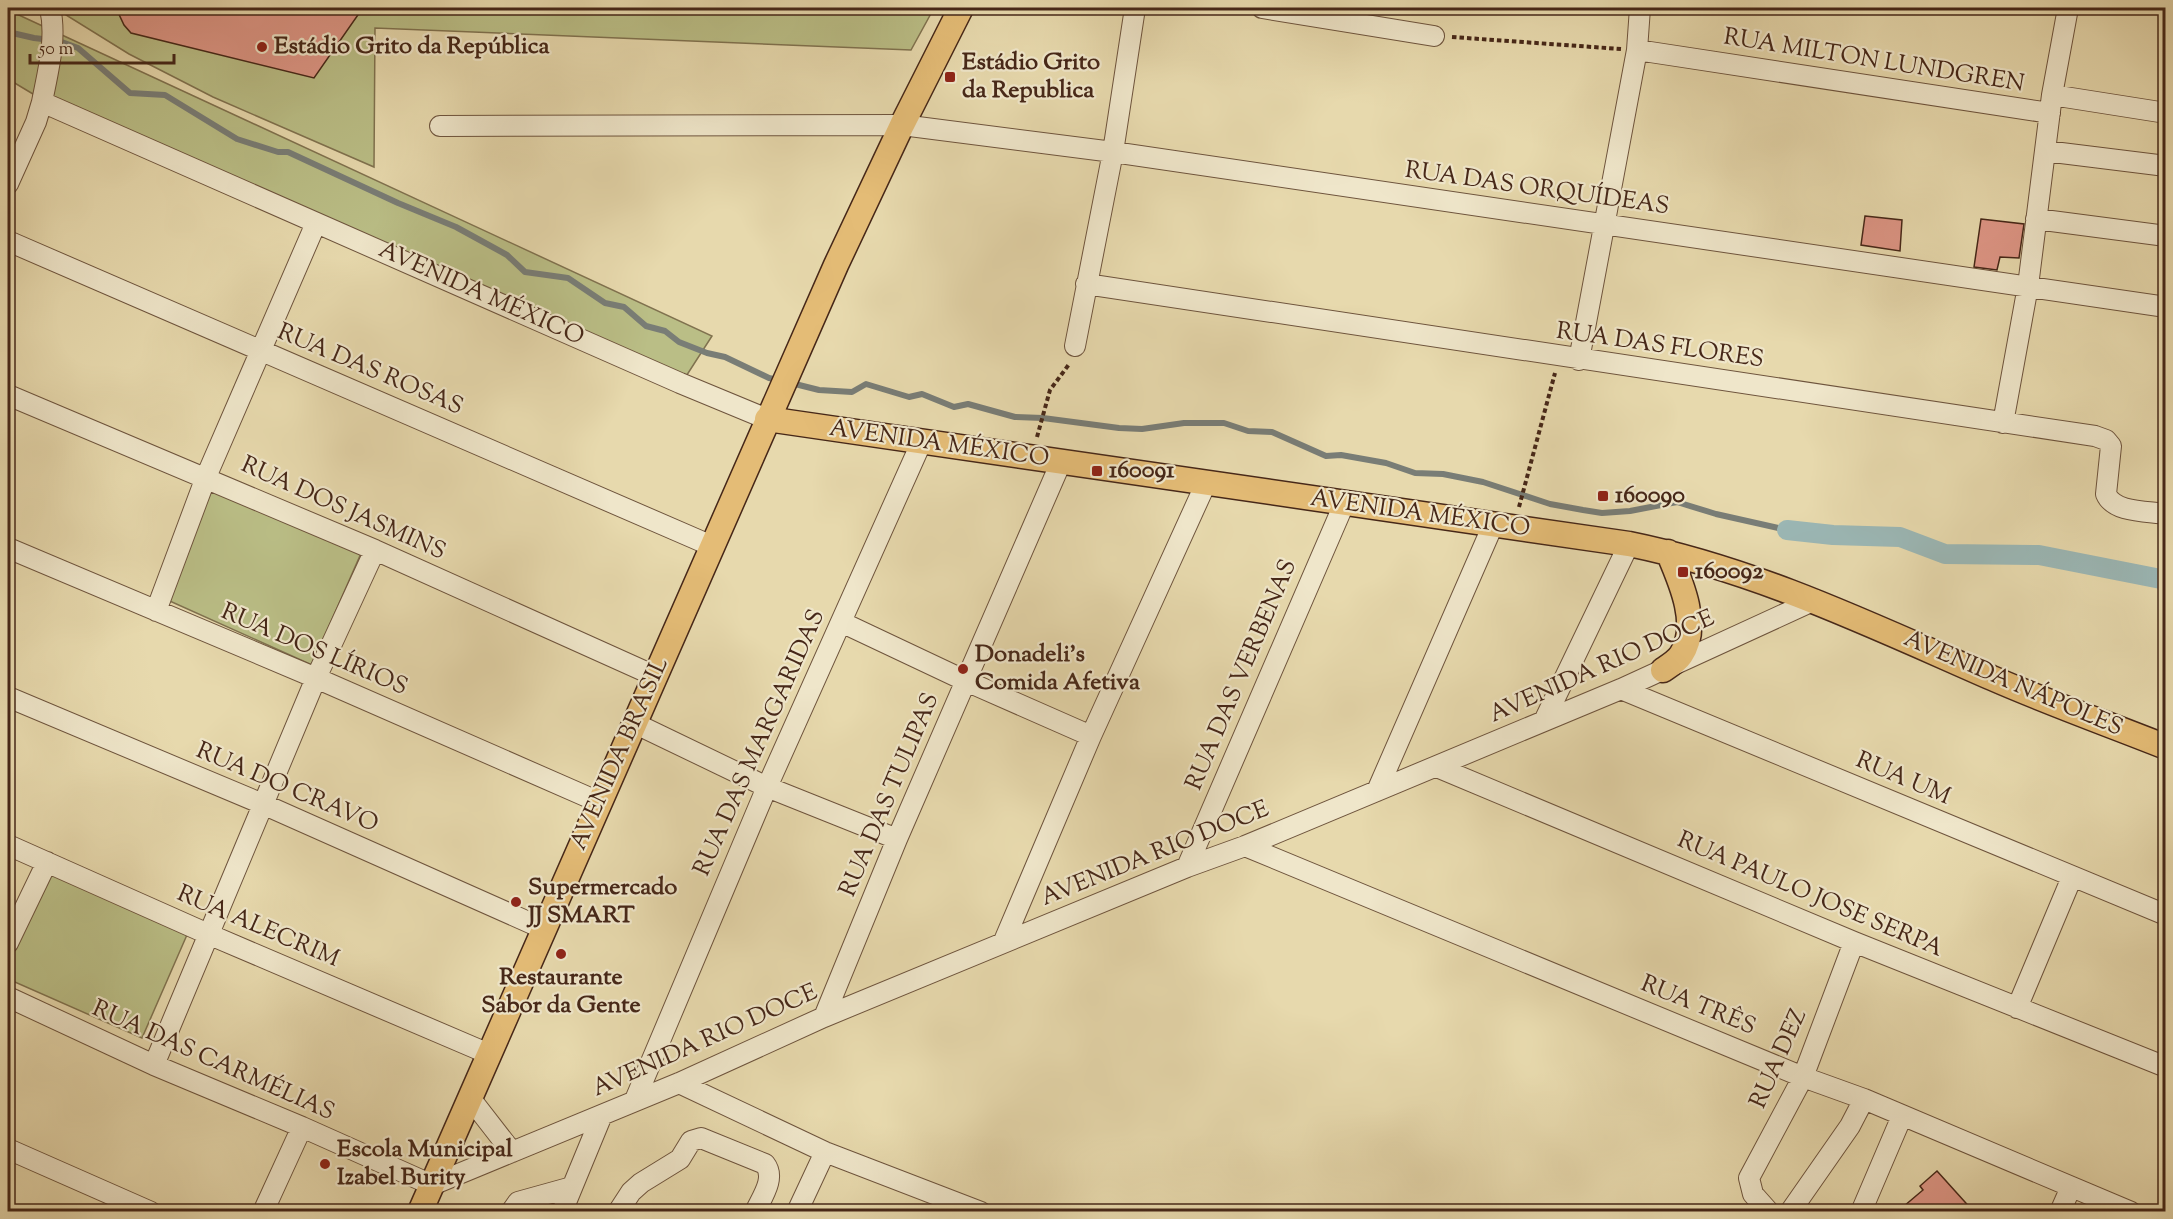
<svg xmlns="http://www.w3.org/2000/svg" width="2173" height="1219" font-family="'Sorts Mill Goudy',serif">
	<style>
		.green { fill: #babe86; stroke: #80724f; stroke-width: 1.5 }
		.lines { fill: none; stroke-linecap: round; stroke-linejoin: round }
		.stream { stroke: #797d76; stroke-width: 6 }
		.canal { stroke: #9bb7b5; stroke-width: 20 }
		.building { fill: #de9686; stroke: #462718; stroke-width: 1.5 }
		.minor-casing { stroke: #6e543d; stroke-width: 22 }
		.major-casing { stroke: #462718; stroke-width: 27 }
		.path { stroke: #462718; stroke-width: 4; stroke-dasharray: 4.5 3; stroke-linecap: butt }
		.minor { stroke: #efe6ca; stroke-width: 20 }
		.major { stroke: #e4bc76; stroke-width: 24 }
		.poi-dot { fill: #8f2418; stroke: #efe6ca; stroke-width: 2 }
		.labels { text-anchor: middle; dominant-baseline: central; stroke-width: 4.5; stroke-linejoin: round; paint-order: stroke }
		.poi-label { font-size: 24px; font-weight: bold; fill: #462718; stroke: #efe6ca; text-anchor: start }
		.street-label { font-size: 24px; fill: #462718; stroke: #efe6ca }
	</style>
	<rect width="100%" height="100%" fill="#e7d9ad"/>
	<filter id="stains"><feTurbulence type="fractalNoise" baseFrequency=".00333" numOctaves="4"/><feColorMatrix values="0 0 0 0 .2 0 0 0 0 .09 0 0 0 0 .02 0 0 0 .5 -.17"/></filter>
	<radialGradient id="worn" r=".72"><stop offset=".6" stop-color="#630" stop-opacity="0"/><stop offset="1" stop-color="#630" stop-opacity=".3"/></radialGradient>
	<!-- green -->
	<path class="green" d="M64 8H934L911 50 375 28 374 167 213 97 129 54 66 15Z
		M8 10 712 336 683 381 33 94 8 79Z
		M202 480 362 551 312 665 152 593Z
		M38 860 190 928 142 1038 8 979V931Z"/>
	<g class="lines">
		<!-- stream -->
		<path class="stream" d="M8 32 34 38 59 41 78 48 130 93 165 95 237 139 278 152H288L398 203 456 227 507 255 525 272 568 278 605 303 624 307 646 326 665 331 679 342 707 353 725 357 769 378 778 380
			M791 383 819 390 852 392 866 384 909 397 922 394 954 407 968 404 1015 417 1043 418 1119 428 1142 429 1184 423H1224L1248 431 1272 432 1326 456 1341 455 1386 463 1415 473 1443 474 1483 482 1550 504 1583 510 1602 513 1630 511 1677 502 1716 514 1787 530"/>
		<!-- canal -->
		<path class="canal" d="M1787 530 1833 535 1900 537 1945 554 2039 555 2166 580"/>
	</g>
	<!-- building -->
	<path class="building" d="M116 8H142V10L360 12 314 78 131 33 124 25Z
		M1865 216 1902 220 1900 251 1861 245Z
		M1981 219 2024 224 2019 258 2000 257 1997 270 1974 267Z
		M1937 1171 1974 1212H1897L1923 1190 1920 1186Z"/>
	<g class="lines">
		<defs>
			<path id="minor" d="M1262 8 1434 36
				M1637 50 2050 113
				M2052 95 2166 113
				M42 102C48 71 57 38 50 8
				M440 126 902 125 1113 152 2166 307
				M2045 151 2166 166
				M8 184 36 122 42 102 680 383 767 419
				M2036 219 2166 236
				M8 241 712 546
				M1086 284 2095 436 2106 440 2111 446 2106 494C2114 513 2147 511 2166 514
				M1075 346 1113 152 1135 8
				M1579 360 1637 50 1640 8
				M8 395 375 550 655 676
				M2003 423 2028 286 2052 95 2068 8
				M8 548 316 678 599 802
				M156 611 206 477 316 223
				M841 622 966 681 1091 736
				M1621 689 2166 915
				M8 697 265 805 544 929
				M1544 721 1629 544
				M634 723 767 787 897 839
				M1437 767 1854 942 2166 1067
				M1377 791 1493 525
				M8 845 208 934 489 1054
				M1245 846 1803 1077 1864 1099 2131 1212
				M1187 867 1344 504
				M1004 941 1091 736 1206 483
				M8 943 47 862
				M8 997 154 1065 302 1127 432 1185 679 1083 824 1017 1187 867 1245 846 1621 689 1815 600
				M2017 1008 2072 877
				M824 1017 897 839 1061 462
				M154 1065 316 678 375 550
				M679 1083 825 1152 981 1212
				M470 1098 512 1152
				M635 1100 767 787 922 441
				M8 1149 151 1212
				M263 1212 302 1127
				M511 1212 518 1202 572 1187
				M562 1212 602 1115
				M618 1212 631 1192 641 1183 680 1159 691 1141 701 1138 765 1164C776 1178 762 1197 755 1212
				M797 1212 825 1152
				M1769 1212 1753 1194 1749 1178 1803 1077 1854 942
				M1790 1212 1850 1126 1864 1099
				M1861 1212 1902 1116
				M2060 1212 2071 1187"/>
			<path id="major" d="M767 419 1629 544C1757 570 1873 626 1992 678 2049 703 2108 724 2166 747
				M1663 670C1669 666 1677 661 1681 655 1701 626 1680 580 1668 552
				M420 1212 836 265 902 125 961 8"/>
		</defs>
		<!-- minor casing -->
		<use href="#minor" class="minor-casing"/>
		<!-- major casing -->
		<use href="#major" class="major-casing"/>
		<!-- path -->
		<path class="path" d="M1452 37 1621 49
			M1037 437 1050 390 1070 363
			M1519 507 1555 373"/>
		<!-- minor -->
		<use href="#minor" class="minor"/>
		<!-- major -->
		<use href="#major" class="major"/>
	</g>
	<!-- markers -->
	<g class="poi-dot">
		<circle cx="262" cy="47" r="6"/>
		<rect x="944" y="71" width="12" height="12" rx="3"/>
		<rect x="1091" y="465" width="12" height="12" rx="3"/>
		<rect x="1597" y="490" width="12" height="12" rx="3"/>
		<rect x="1677" y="566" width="12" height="12" rx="3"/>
		<circle cx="963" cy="669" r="6"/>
		<circle cx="516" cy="902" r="6"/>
		<circle cx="561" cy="954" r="6"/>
		<circle cx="325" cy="1164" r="6"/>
	</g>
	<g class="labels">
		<!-- poi labels -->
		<g class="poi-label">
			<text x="274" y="47">Estádio Grito da República</text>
			<text x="962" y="63">Estádio Grito<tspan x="962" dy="28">da Republica</tspan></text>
			<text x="1109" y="471">160091</text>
			<text x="1615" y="496">160090</text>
			<text x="1695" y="572">160092</text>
			<text x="975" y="655">Donadeli's<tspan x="975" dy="28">Comida Afetiva</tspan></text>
			<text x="528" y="888">Supermercado<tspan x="528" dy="28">JJ SMART</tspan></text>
			<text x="561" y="978" text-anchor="middle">Restaurante<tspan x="561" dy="28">Sabor da Gente</tspan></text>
			<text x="337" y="1150">Escola Municipal<tspan x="337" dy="28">Izabel Burity</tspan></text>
		</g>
		<!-- street labels -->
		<g class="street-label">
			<text transform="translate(1874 61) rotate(9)">RUA MILTON LUNDGREN</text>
			<text transform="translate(1537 189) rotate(8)">RUA DAS ORQUÍDEAS</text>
			<text transform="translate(481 294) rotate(24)">AVENIDA MÉXICO</text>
			<text transform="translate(1660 346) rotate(8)">RUA DAS FLORES</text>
			<text transform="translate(370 370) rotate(23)">RUA DAS ROSAS</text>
			<text transform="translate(939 444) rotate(8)">AVENIDA MÉXICO</text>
			<text transform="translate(343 509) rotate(24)">RUA DOS JASMINS</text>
			<text transform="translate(1420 514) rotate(8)">AVENIDA MÉXICO</text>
			<text transform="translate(314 650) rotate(23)">RUA DOS LÍRIOS</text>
			<text transform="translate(1602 667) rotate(-24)">AVENIDA RIO DOCE</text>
			<text transform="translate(1242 675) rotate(-67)">RUA DAS VERBENAS</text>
			<text transform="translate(2013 684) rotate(23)">AVENIDA NÁPOLES</text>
			<text transform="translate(760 743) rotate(-66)">RUA DAS MARGARIDAS</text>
			<text transform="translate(620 754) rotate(-66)">AVENIDA BRASIL</text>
			<text transform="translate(1903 779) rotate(23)">RUA UM</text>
			<text transform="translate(287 788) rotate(23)">RUA DO CRAVO</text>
			<text transform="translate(890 795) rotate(-67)">RUA DAS TULIPAS</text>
			<text transform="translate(1155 854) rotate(-22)">AVENIDA RIO DOCE</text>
			<text transform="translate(1810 895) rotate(23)">RUA PAULO JOSE SERPA</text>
			<text transform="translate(258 927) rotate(23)">RUA ALECRIM</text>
			<text transform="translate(1698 1006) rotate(22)">RUA TRÊS</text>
			<text transform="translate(705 1041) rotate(-24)">AVENIDA RIO DOCE</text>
			<text transform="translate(1779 1059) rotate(-66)">RUA DEZ</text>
			<text transform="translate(213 1061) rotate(24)">RUA DAS CARMÉLIAS</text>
		</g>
	</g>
	<!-- margin -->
	<rect width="2173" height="1219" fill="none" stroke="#e7d9ad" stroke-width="30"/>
	<rect x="9" y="9" width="2155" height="1201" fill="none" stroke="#462718" stroke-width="3"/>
	<rect x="15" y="15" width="2143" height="1189" fill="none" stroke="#462718" stroke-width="1.5"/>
	<!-- scale -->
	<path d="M30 54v9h144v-9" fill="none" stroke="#462718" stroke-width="3"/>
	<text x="39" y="54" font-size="18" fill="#462718" stroke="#efe6ca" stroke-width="4.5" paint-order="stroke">50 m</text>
	<rect width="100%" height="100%" filter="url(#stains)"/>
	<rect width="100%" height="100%" fill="url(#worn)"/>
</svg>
